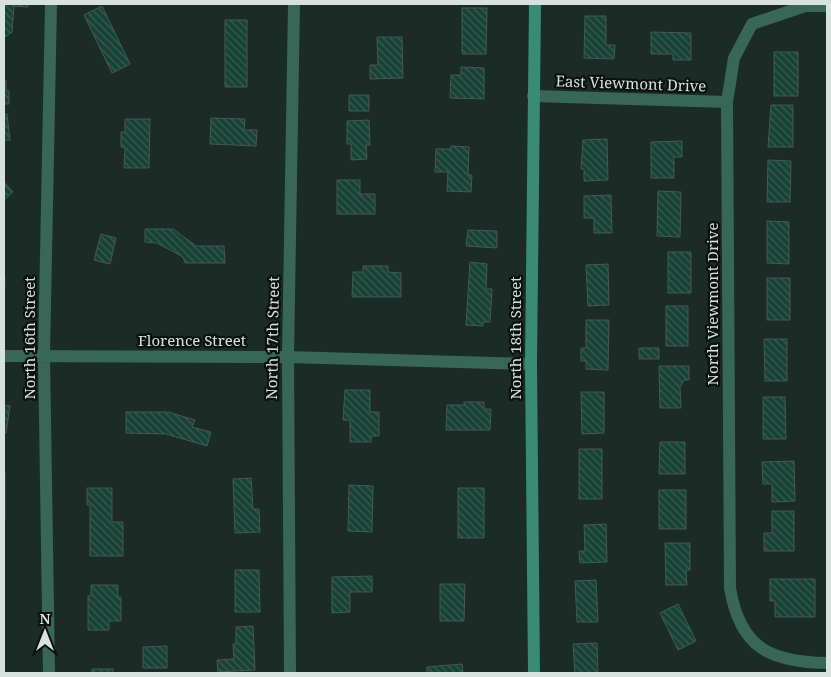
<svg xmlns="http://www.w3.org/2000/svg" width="831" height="677" font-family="'Noto Serif',serif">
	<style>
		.building { fill: url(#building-back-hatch); stroke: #465851 }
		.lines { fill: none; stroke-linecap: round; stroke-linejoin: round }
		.street { stroke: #386758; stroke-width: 12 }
		.secondary { stroke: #3a8b74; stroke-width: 12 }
		.labels { text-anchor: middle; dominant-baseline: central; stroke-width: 4.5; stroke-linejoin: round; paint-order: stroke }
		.street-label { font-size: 15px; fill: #d7e1dd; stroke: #0b120f }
	</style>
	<defs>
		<pattern id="building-back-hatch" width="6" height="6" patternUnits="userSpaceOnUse" patternTransform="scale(1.25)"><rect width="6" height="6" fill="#184236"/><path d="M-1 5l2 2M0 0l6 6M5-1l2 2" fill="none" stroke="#395d53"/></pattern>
	</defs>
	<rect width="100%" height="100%" fill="#1b2b26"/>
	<!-- building -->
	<path class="building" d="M4 4H28V7L14 6 12 32 4 38Z
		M102 6 130 64 112 73 84 15Z
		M462 8H487L486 54H462Z
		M585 16H606V45H615L614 59 584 58Z
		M225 20H247V87H225Z
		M651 32 691 33V60H673V54H651Z
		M377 37H402L403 78 370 79V65H378Z
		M774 52H798V96H774Z
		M461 67 484 68V99L450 98 451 75H461Z
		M4 80H6V91H9V104H4Z
		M349 95H369V111H349Z
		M771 105H793V147H768Z
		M4 114H7L10 140H4Z
		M211 118 245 119 244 130H257L256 146 210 144Z
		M125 119H150L149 168H124L125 148 121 147V132H125Z
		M369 120 370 145H366L367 159 351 160V144H347V121Z
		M607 139 608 180 584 181V169H581L583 140Z
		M682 141V157H674V178H651V142Z
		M451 146 469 147 468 175H472L471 192 447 191 448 172H435L436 149H451Z
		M768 160 791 161 790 202H767Z
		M337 180H360V194H375V214H337Z
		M4 182 13 192 4 200Z
		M658 191 681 192 680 237 657 236Z
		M611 195 612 233H594V218H584V196Z
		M767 221 789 222V264L767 263Z
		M145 229H173L196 246H224L225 263H185L183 257 157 243 145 242Z
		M468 230 497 231V248L466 246Z
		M101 234 116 238 110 264 94 260Z
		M668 252H691V293H668Z
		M470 262 487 264 486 289H492L490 322H483V326L466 325Z
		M608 264 609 305 588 306 586 265Z
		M363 266H388V272L401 273V297H352L353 272H363Z
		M4 278H5L4 308Z
		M767 278H790V320H767Z
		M666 306H688V346H666Z
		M586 320H609L608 370 586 369V361H581V348H586Z
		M764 339H787V381H765Z
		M639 348H659V359H639Z
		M659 366H689V380H684L680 387 681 408H660Z
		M345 390H370V412H379V436H371V442H350V420H343Z
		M581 392H604V433L582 434Z
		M763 397H785L786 439H763Z
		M464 402H484V409H491L490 430H446L447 405H464Z
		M4 405 10 406 6 433H4Z
		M126 412H168L195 420 192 427 211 432 207 446 166 434 126 433Z
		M660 442H685V474H659Z
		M579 449H602V499H579Z
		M794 461 795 501 772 502V484H763L762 462Z
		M4 471H5V521H4Z
		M251 478 253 509H259L260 532 235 533 233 479Z
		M349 485 373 486 372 532 348 531Z
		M87 488H112V522H123V556H90V505H87Z
		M458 488H484V538H458Z
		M659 490H686V529H659Z
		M772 511H794V551H764V533H772Z
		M606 524 607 562 580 563 579 551H585L584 525Z
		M665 543H690V570H686L687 585H666Z
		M235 570H259L260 612H235Z
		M372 576V592H350V612L332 613V577Z
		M770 579H815V617H775V601H770Z
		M596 580 598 622H577L575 581Z
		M440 584H465L464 621H440Z
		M91 585H118V597H121V621H109V630H88V596H91Z
		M678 604 696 641 678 650 660 613Z
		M253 626 255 670 218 672 217 660 234 659 233 644H236V627Z
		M597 643 598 673H575L573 644Z
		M167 646V668H143V647Z
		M462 664 463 673H427V667Z
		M92 669H113V673H92Z"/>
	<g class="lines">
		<!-- street -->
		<path class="street" d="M827 6H805L752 24 734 58 727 102 730 588C740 648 770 662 827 663
			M533 96 727 102
			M4 356 288 357 531 364
			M49 673 44 355 51 4
			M290 673 288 357 294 4"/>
		<!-- secondary -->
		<path class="secondary" d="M534 673 531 364 535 4"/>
	</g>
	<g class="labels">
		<!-- street labels -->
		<g class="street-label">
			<text transform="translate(631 83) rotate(2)">East Viewmont Drive</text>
			<text transform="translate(712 304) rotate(-90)">North Viewmont Drive</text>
			<text transform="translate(29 338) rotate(-90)">North 16th Street</text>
			<text transform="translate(272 338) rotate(-89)">North 17th Street</text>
			<text transform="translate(515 338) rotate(-90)">North 18th Street</text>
			<text x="192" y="340">Florence Street</text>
		</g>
	</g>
	<!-- border -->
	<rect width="831" height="677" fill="none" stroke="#d7e1dd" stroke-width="10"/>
	<!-- north arrow -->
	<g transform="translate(45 632)" stroke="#0b120f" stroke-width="4" paint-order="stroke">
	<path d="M0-4L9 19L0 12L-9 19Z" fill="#d7e1dd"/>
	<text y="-8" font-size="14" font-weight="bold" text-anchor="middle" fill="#d7e1dd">N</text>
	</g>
</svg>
